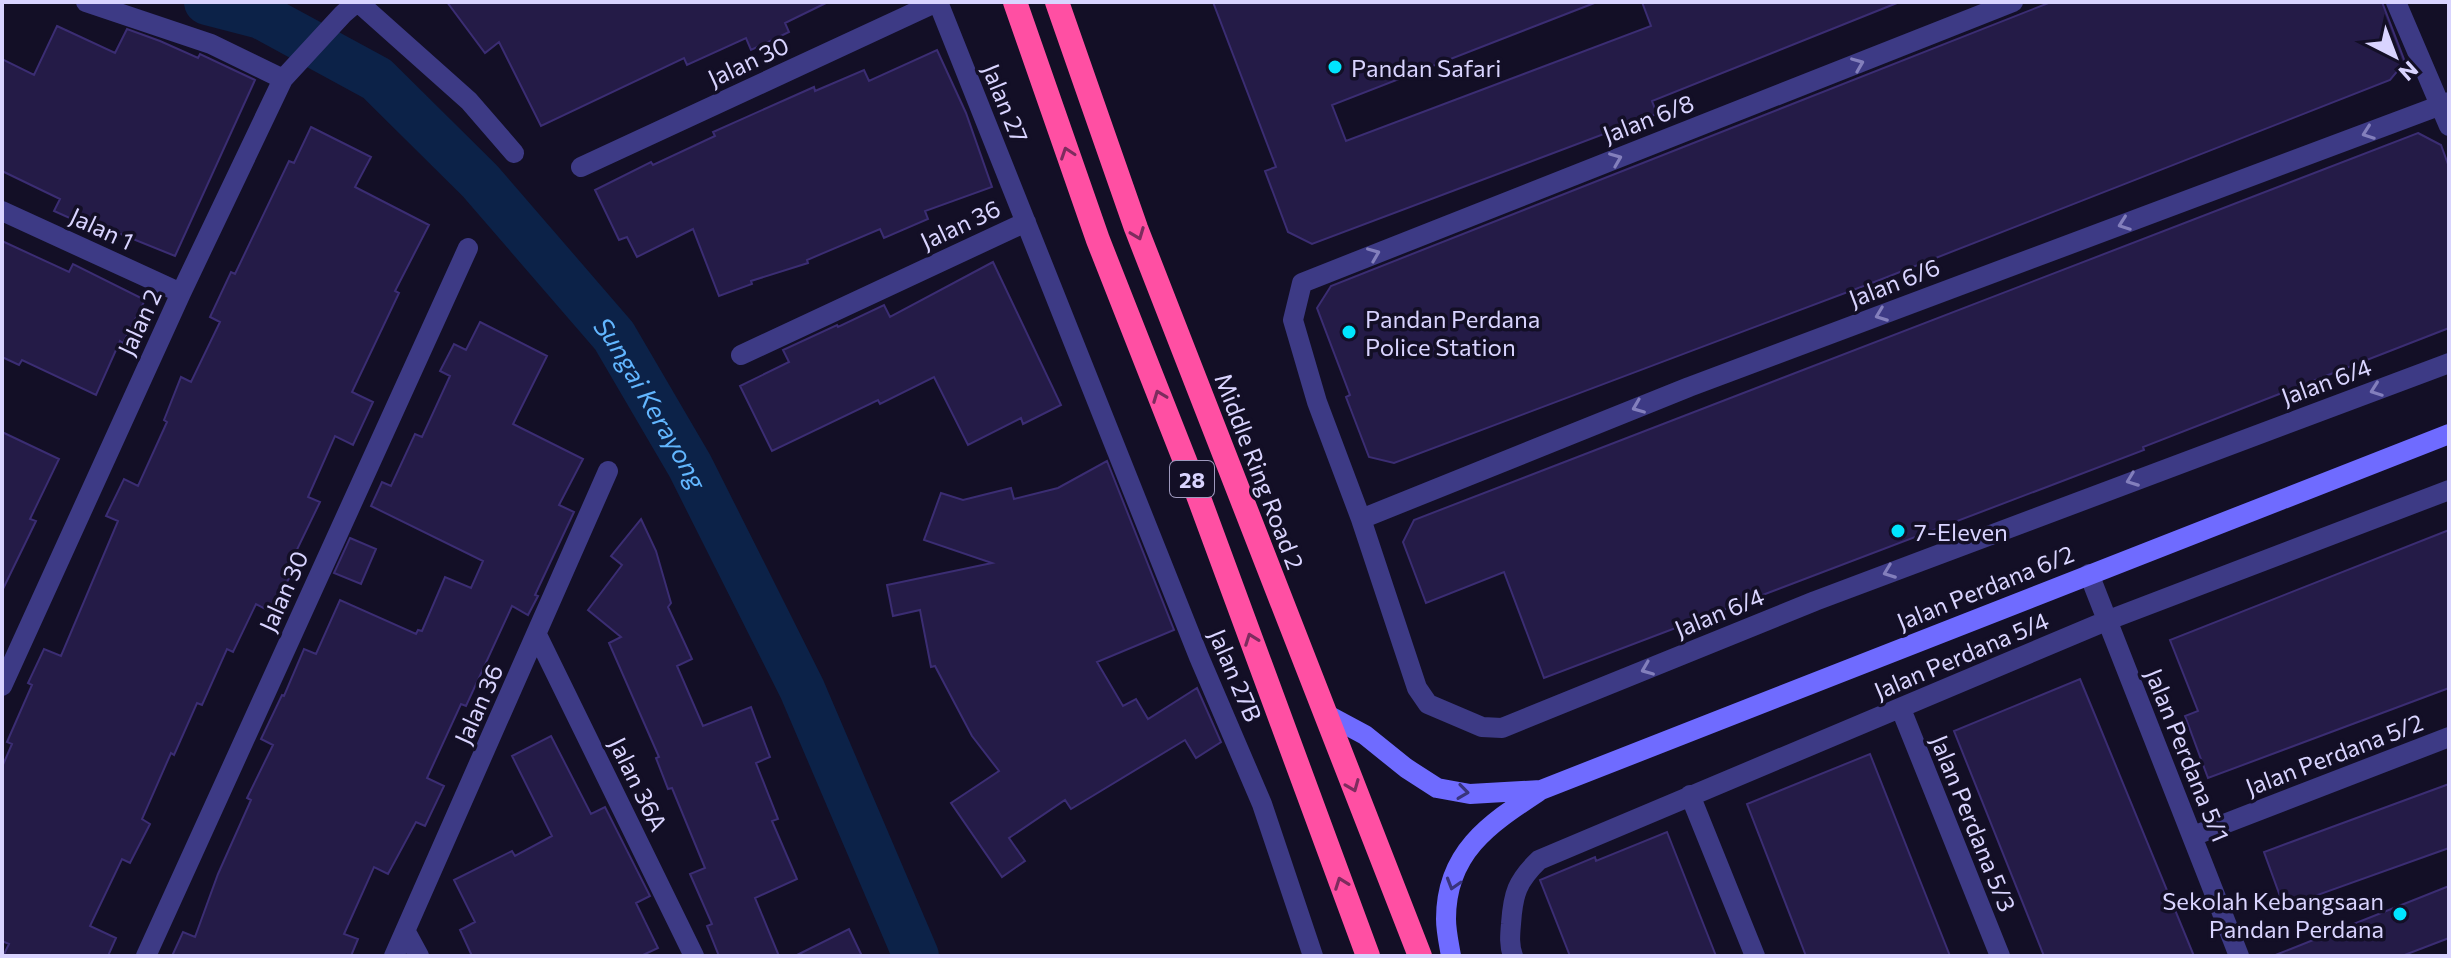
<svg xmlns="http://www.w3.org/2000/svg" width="2451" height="958" font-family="Commissioner,sans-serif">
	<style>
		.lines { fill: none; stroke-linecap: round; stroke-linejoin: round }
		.river { stroke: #0c2248; stroke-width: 46 }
		.building { fill: #241b47; stroke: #3b2d73; stroke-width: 2 }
		.street { stroke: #3d3a85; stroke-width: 20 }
		.secondary { stroke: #6f6bff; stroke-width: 20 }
		.highway { stroke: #ff4fa3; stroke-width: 24 }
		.oneway { stroke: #837fbc }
		.oneway2 { stroke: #7d2c5e }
		.oneway3 { stroke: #38347d }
		.poi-dot { fill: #00e5ff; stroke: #130f26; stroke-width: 3 }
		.labels { text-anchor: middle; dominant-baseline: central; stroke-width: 7; stroke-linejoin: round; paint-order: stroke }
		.shield { fill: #130f26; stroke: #9e99be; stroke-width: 2 }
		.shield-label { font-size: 22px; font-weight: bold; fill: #d9d4ff }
		.street-label { font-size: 24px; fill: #d9d4ff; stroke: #130f26 }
		.poi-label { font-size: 24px; fill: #d9d4ff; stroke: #130f26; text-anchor: start }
		.water-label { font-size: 26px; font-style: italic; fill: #62b6ff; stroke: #130f26 }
	</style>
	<rect width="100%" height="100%" fill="#130f26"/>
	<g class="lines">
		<!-- river -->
		<path class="river" id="s1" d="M207 2 261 16 377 79 480 181 614 336 690 466 802 689 916 956"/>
	</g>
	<!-- building -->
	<path class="building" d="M447 2H828L785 23 789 32 751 50 746 38 687 65 684 58 541 126 499 42 485 53Z
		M1213 2H1597L1332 105 1346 141 1651 26 1642 2 1897 3 1652 101 1657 114 1312 244 1288 232 1265 171 1276 167Z
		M2051 2H2382L2405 62 2390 80 1877 281 1394 463 1369 457 1346 397 1350 395 1317 308 1331 286Z
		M57 26 115 53 127 29 160 41 198 58 200 54 255 80 175 256 76 216 74 220 54 211 60 199 2 171V59L34 75Z
		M937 50 966 113 992 187 925 211 928 219 884 238 880 229 807 260 808 263 751 281 752 284 719 296 693 229 637 257 627 237 619 240 595 190 651 162 653 165 715 136 713 132 814 87 815 91 864 70 869 81Z
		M311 127 371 157 355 187 429 225 395 291 399 293 352 392 373 402 353 445 335 436 308 497 320 502 290 564 295 567 271 612 256 604 233 652 227 649 202 705 197 703 174 755 171 753 142 819 150 824 130 863 122 859 90 926 116 938 108 956H3L9 944 2 941V767L12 744 7 742 32 685 28 683 44 649 61 656 118 521 106 516 124 479 138 486 167 422 164 420 181 377 191 382 220 322 210 317 231 272 235 274 289 161 294 163Z
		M2418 133 2441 145 2449 167V328L2143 447 2144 450 1544 678 1504 572 1426 603 1403 542 1414 520Z
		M2 241 69 272 73 264 145 300 123 343 120 341 96 395 22 360 19 365 2 357Z
		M993 262 1061 405 1023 424 1021 418 968 445 934 377 880 404 878 400 772 451 740 386 789 362 783 350 837 325 838 327 884 305 890 317Z
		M480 322 547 356 513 424 583 459 559 505 574 512 535 595 538 596 528 615 512 606 466 706 461 704 427 778 444 786 425 826 416 822 388 874 374 867 344 934 358 939 351 956H172L183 932 195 937 218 874 251 800 247 798 273 745 261 739 282 695 284 696 304 649 316 654 340 600 416 634 418 630 422 631 445 577 471 588 483 561 371 506 382 482 391 486 415 434 422 437 450 376 440 371 454 344 466 350Z
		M2 432 59 459 30 519 36 521 2 591Z
		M1107 461 1174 630 1097 662 1123 706 1136 699 1148 719 1197 688 1221 742 1196 758 1185 740 1071 809 1065 800 1009 838 1025 861 1002 877 951 803 999 771 972 736 935 666 931 667 920 610 893 616 887 585 992 563 924 540 941 493 963 500 1011 488 1014 499 1058 488Z
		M641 519 656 551 671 603 668 607 692 659 677 666 703 726 751 707 770 757 756 763 778 819 772 821 797 879 755 898 779 956H719L707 926 712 924 690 874 705 868 672 788 668 789 656 758 659 757 609 643 621 637 588 610 622 565 611 556Z
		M2449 530V688L2208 778 2185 716 2198 711 2170 640Z
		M350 538 376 549 361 584 334 573Z
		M2080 679 2097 720 2194 956H2044L1954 731Z
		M551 736 591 814 605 807 650 896 636 903 658 948 641 956H472L460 930 475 922 454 880 512 851 515 856 552 836 512 756Z
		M1870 754 1919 878 1950 956H1806L1747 804Z
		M2449 784V848L2284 907 2264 852Z
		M1667 832 1716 956H1570L1540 880 1595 857 1596 861Z
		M2449 886V938L2402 956H2273Z
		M849 929 862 956H795Z"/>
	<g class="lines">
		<!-- street -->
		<path class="street" d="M86 2 211 44 283 79
			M358 2 469 101 514 153
			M938 2 1199 657 1262 804 1313 956
			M2013 2 1302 283 1293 320 1317 402 1361 519 1417 688 1428 704 1482 727 1502 728 1815 601 2449 363
			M2396 2 2449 126
			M581 167 937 2
			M2 211 181 293
			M741 355 1026 222
			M1361 519 1689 387 2449 102
			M2089 574 2239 956
			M537 635 694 956
			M2 686 181 293 283 79 343 14 357 2
			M1901 709 2000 956
			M1690 795 1755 956
			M2193 836 2449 737
			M406 932 419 956
			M146 956 468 248
			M394 956 608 471
			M1513 956C1509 945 1510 935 1511 924 1513 894 1517 881 1539 860L2106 621 2449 490"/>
		<!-- secondary -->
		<path class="secondary" d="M1324 713 1365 735 1406 768 1437 788 1470 794 1541 790
			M1451 956C1449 944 1446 931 1446 919 1446 851 1491 823 1541 790L2449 434"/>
		<!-- highway -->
		<path class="highway" d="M1015 2 1098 240 1189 471 1368 956
			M1057 2 1136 228 1420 956"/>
	</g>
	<!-- one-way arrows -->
	<defs><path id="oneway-chevron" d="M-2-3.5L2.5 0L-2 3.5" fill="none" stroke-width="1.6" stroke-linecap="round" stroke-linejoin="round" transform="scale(2)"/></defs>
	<g class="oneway">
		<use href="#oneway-chevron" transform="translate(1858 64) rotate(-22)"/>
		<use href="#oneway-chevron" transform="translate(2368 133) rotate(160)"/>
		<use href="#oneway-chevron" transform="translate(1616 159) rotate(-22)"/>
		<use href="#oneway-chevron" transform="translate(2124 224) rotate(160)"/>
		<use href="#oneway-chevron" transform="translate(1374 254) rotate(-22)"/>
		<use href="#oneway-chevron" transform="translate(1881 315) rotate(159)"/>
		<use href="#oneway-chevron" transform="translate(2376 390) rotate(160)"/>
		<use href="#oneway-chevron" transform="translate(1638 407) rotate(158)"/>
		<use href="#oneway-chevron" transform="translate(2132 480) rotate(159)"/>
		<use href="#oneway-chevron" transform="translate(1889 572) rotate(159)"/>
		<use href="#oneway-chevron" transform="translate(1647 669) rotate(158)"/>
	</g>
	<g class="oneway2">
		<use href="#oneway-chevron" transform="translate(1067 153) rotate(-109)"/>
		<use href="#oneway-chevron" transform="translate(1138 234) rotate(69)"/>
		<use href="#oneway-chevron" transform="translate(1159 396) rotate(-111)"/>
		<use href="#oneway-chevron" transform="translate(1251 639) rotate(-110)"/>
		<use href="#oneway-chevron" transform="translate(1353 786) rotate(68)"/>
		<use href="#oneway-chevron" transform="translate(1341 883) rotate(-110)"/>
	</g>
	<g class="oneway3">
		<use href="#oneway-chevron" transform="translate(1463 792) rotate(8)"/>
		<use href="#oneway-chevron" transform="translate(1453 884) rotate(107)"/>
	</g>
	<!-- markers -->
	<g class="poi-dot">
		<circle cx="1335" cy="67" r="8"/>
		<circle cx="1349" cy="332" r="8"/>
		<circle cx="1898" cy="531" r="8"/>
		<circle cx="2400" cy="914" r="8"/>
	</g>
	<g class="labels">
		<!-- shield labels -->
		<rect class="shield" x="1170" y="461" width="44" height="36" rx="6"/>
		<g class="shield-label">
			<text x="1192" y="479">28</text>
		</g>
		<!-- street labels -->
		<g class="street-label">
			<text transform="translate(748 61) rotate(-25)">Jalan 30</text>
			<text transform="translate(1006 103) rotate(68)">Jalan 27</text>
			<text transform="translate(1648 118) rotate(-21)">Jalan 6/8</text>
			<text transform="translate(960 224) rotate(-25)">Jalan 36</text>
			<text transform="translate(102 228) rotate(25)">Jalan 1</text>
			<text transform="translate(1894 282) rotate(-21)">Jalan 6/6</text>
			<text transform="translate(139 322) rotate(-65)">Jalan 2</text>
			<text transform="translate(2326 381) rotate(-20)">Jalan 6/4</text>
			<text transform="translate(1260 471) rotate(69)">Middle Ring Road 2</text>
			<text transform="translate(1985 587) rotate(-22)">Jalan Perdana 6/2</text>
			<text transform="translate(283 591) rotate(-66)">Jalan 30</text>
			<text transform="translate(1719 612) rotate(-22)">Jalan 6/4</text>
			<text transform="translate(1961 655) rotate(-23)">Jalan Perdana 5/4</text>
			<text transform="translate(1236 675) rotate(67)">Jalan 27B</text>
			<text transform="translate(478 704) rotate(-66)">Jalan 36</text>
			<text transform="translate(2334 754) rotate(-21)">Jalan Perdana 5/2</text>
			<text transform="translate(2188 755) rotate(68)">Jalan Perdana 5/1</text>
			<text transform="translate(639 784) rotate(64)">Jalan 36A</text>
			<text transform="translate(1974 823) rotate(68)">Jalan Perdana 5/3</text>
		</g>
		<!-- poi labels -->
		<g class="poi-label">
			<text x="1351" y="67">Pandan Safari</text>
			<text x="1365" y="318">Pandan Perdana<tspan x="1365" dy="28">Police Station</tspan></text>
			<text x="1914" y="531">7-Eleven</text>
			<text x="2384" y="900" text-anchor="end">Sekolah Kebangsaan<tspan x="2384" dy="28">Pandan Perdana</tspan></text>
		</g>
		<!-- water labels -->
		<g class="water-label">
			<text stroke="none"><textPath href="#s1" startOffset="614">Sungai Kerayong</textPath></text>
		</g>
	</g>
	<!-- border -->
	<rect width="2451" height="958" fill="none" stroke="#d9d4ff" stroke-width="8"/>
	<!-- north arrow -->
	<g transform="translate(2395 56) rotate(138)" stroke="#130f26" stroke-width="6" paint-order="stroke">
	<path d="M0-6L14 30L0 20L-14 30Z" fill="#d9d4ff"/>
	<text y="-12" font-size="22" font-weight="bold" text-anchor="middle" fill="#d9d4ff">N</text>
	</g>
</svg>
